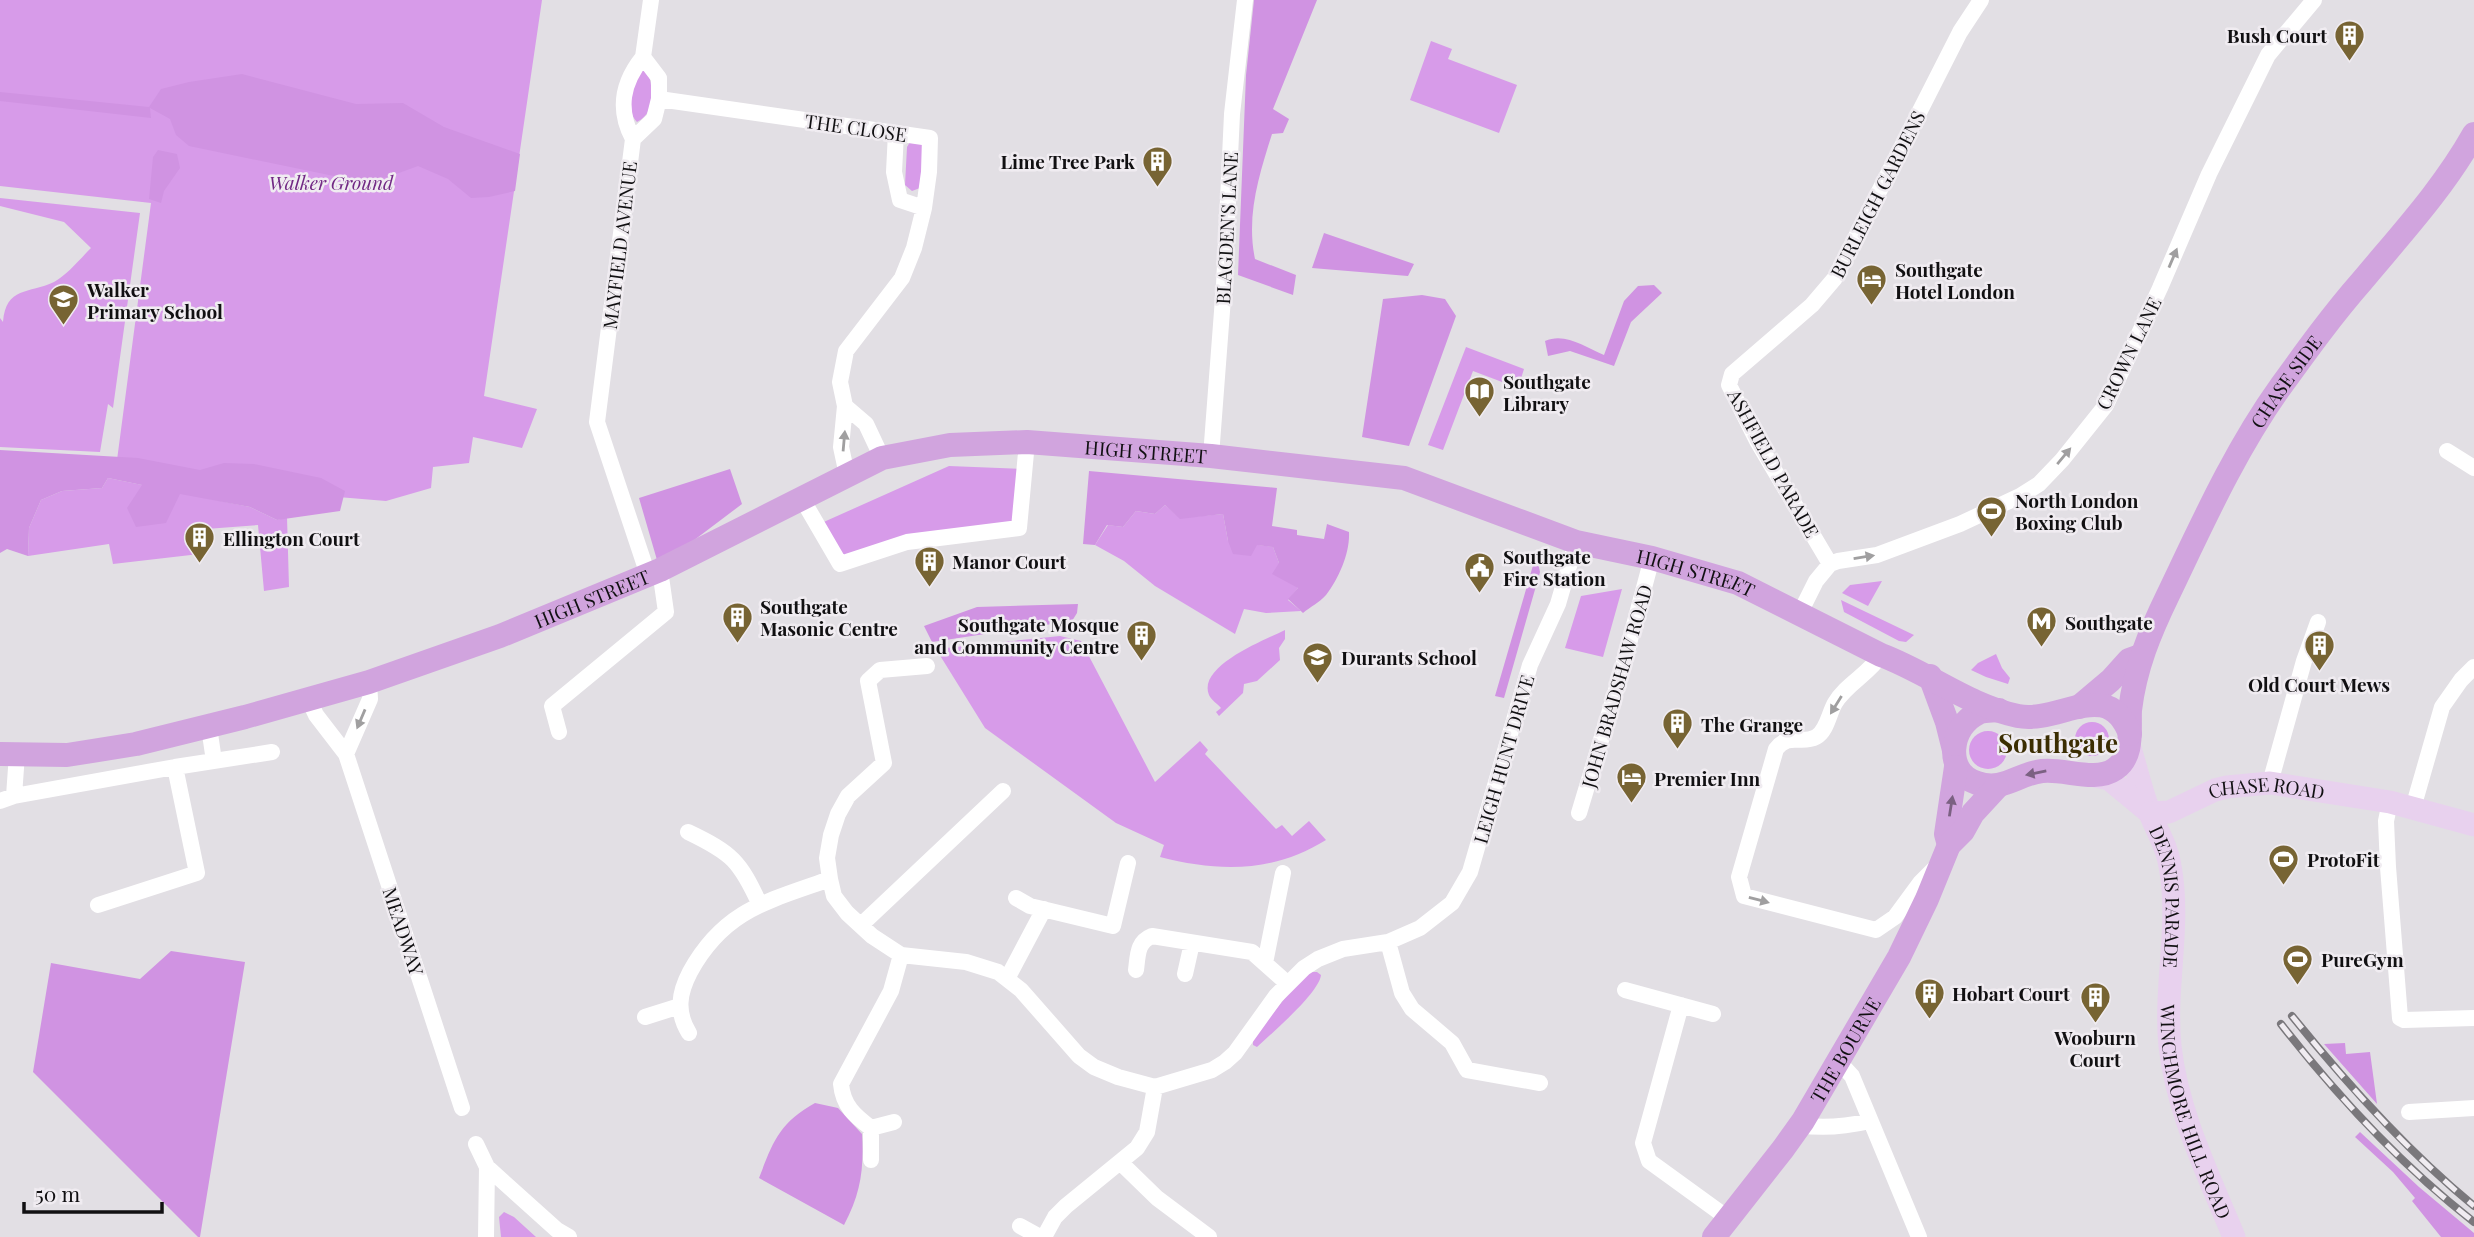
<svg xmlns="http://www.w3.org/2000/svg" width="2474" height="1237" font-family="'Playfair Display',serif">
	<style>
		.green { fill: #d79be9 }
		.forest { fill: #d093e2 }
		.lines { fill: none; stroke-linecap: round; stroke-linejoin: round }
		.street { stroke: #fff; stroke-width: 16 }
		.secondary { stroke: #e8d1ee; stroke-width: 23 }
		.primary { stroke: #d1a4de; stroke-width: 24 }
		.rail-casing { stroke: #7a787c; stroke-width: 8 }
		.rail { stroke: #f0ecf1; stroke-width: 5; stroke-dasharray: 16; stroke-linecap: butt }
		.oneway { fill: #a09fa0 }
		.oneway2 { fill: #7b6182 }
		.labels { text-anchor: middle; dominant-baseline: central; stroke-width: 5; stroke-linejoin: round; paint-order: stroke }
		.poi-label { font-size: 19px; font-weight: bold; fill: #111012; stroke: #f0ecf1; text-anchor: start }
		.street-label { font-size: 19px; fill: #111012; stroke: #f0ecf1 }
		.park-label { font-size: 19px; font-style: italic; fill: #712884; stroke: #f0ecf1 }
		.district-label { font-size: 26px; font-weight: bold; fill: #3b2d02; stroke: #f0ecf1 }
	</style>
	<rect width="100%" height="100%" fill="#e2dfe4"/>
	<!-- green -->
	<path class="green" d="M0 0H542L484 396 537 409 522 448 473 437 469 463 433 467 431 488 386 501 290 493 117 460 151 203 0 186Z
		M1431 41 1452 49 1448 59 1517 85 1499 133 1410 100Z
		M642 70 648 72C653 88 656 113 637 122 623 108 634 84 642 70Z
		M919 141 924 147 920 188 912 191 905 185 907 147 910 142Z
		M0 198 140 213 113 408 108 404 100 452 0 447V318L3 322C6 286 29 294 54 282 67 275 80 259 91 248L64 222 0 206Z
		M1466 347 1524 369 1518 388 1473 371 1443 450 1428 445Z
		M949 466 1025 469 1019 528 907 542 840 564 817 525Z
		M108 478 250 507 277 520 287 517 289 587 264 591 258 525 206 529 208 553 113 564 109 544 28 556 29 528 41 500 62 491 102 488Z
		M1165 505 1180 518 1223 514 1228 541 1273 547 1279 563 1298 588 1288 600 1301 611 1266 613 1244 609 1235 634 1155 586 1124 561 1095 545 1108 525 1123 527 1136 511 1155 514Z
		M1882 581 1868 606 1842 593 1850 585Z
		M1622 589 1603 657 1565 648 1581 596Z
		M1841 600 1914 635 1906 642 1899 641 1844 612Z
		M1285 630V639L1279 648 1280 660 1257 681 1244 684 1243 693 1219 716 1216 712 1221 708C1218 704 1211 700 1209 695 1197 666 1265 640 1285 630Z
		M1060 636 1081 641 1155 782 1200 741 1208 750 1205 754 1276 829 1282 825 1292 836 1309 821 1326 840C1273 873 1219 872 1160 857L1164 845 1116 823 985 728 936 649Z
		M1996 654 2002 668 2010 678 2008 684 1986 677 1971 670 1978 663Z
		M2075 739a17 17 0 1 1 34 0a17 17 0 1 1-34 0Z
		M1969 750a19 19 0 1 1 38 0a19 19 0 1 1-38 0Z
		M1310 972H1317L1321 975C1319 993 1272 1033 1257 1047L1253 1045V1038L1293 988Z
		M504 1212 514 1217 536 1237H501L499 1217Z"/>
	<!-- forest -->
	<path class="forest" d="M1254 0H1317L1273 109 1289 119 1283 133 1272 134C1259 175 1246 216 1255 259L1296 275 1293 295 1238 275 1246 75Z
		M242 74 356 104 403 103 444 127 520 154 515 191 489 197 471 198 448 179 418 166 388 177 358 181 189 146 176 135 170 119 150 108 151 118 0 101V92L149 107 161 89 189 82Z
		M158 150 177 154 180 168 164 191 161 203 149 199 153 157Z
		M1324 233 1414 264 1408 276 1312 268Z
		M1654 285 1662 293 1631 322 1614 366 1570 351 1548 356 1545 341C1565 332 1585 347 1604 355L1624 301 1638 286Z
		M1422 295 1445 299 1456 316 1409 446 1362 437 1383 299Z
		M0 450 138 458 200 470 224 463 254 464 321 478 345 491 340 511 277 520 250 507 180 494 166 523 136 527 127 508 142 485 108 478 102 488 62 491 41 500 29 528 28 556 7 549 0 553Z
		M730 469 742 504 685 547 657 560 639 498Z
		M1089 471 1277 488 1272 526 1297 530V535L1324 539 1327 524 1349 532C1350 553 1339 578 1326 595 1320 602 1310 607 1303 613L1288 599 1298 588 1272 574 1279 563 1273 547 1257 545 1251 556 1233 554 1228 541 1223 514 1180 519 1165 505 1155 514 1136 511 1123 527 1107 525 1095 545 1083 544Z
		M1534 562 1538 563 1540 572 1504 698 1495 696Z
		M1078 604 1077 613 1072 621 932 642 924 626 977 607Z
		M171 951 245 962 200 1237H198L33 1072 51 963 140 979Z
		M2345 1043 2346 1054 2370 1052 2377 1104 2324 1044Z
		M815 1103 838 1108 862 1134C864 1169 861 1193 844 1225L759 1178C773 1142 779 1123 815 1103Z
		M2360 1132 2419 1187 2474 1233V1237H2441L2412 1201 2415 1198 2393 1172 2355 1137Z"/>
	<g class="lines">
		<!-- street -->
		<path class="street" d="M659 99 930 138 929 172 924 208 914 248 902 278 846 351 840 382 845 406 841 447 847 475
			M896 133 894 172 900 200 924 208
			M633 139C617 109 622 83 643 57
			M845 406 866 424 882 458
			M2447 451 2474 468
			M1211 456 1224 285 1232 114 1245 0
			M801 497 840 564 907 542 1019 528 1027 442
			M1830 564 1757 441 1729 385 1732 374 1812 305 1835 278 1960 32 1981 0
			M648 575 597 422 633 139 654 119 659 99V78L643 57 651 0
			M1800 613 1816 581 1830 564 1838 561 1877 555 1960 524 2020 496 2039 484 2062 460 2106 405 2160 288 2209 174 2268 55 2314 0
			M1881 655C1869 674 1846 684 1835 703 1829 713 1827 731 1816 737 1801 745 1789 732 1776 749L1739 877 1744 896 1876 930 1895 917 1920 883 1934 869
			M927 666 880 670 868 681 884 763 848 796 838 814 831 835 827 858 830 879 834 896 847 913 872 936 901 955 966 962 998 972 1021 990 1079 1056 1094 1067 1118 1077 1155 1087 1212 1070 1225 1062 1235 1053 1276 996 1304 968 1318 959 1343 949 1388 942 1420 928 1452 903 1470 872 1530 665 1558 604 1576 542
			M309 700 316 715 346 754 462 1108
			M209 727 214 761
			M559 732 552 706 666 612 660 570
			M346 754 370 699 369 682
			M2270 783 2304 661 2318 622
			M14 796 17 754
			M0 801 14 796 175 767
			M2390 802 2386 821 2388 867 2400 1018 2404 1020 2474 1018
			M2413 808 2442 707 2461 680 2474 667
			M1579 813 1620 677 1652 558
			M688 832C732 853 740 861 760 905
			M1016 898 1030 906 1113 926 1128 863
			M98 905 197 873 175 767 272 752
			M861 925 1003 791
			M1388 942 1402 993 1412 1009 1452 1043 1467 1070 1540 1083
			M1265 963 1283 873
			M1136 970C1138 955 1137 942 1152 936L1252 952 1288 984
			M1185 974 1192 943
			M1007 979 1044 909
			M1625 990 1713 1014
			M1681 1005 1643 1143 1649 1161 1729 1219
			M645 1017 680 1006
			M689 1033C676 1012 679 993 690 972 724 910 768 901 830 879
			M1839 1062 1852 1076 1919 1237
			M2409 1112 2474 1108
			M894 1122 871 1128C855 1116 843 1106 841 1084L891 991 901 955
			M1800 1125C1823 1129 1848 1126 1870 1121
			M476 1144 487 1167 486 1237
			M871 1160V1128
			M1120 1162 1157 1198 1209 1237
			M487 1167 557 1230 569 1237
			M1020 1226 1040 1237
			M1044 1237 1055 1217 1066 1206 1137 1148 1147 1132 1155 1087"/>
		<!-- secondary -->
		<g class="secondary">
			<path id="s1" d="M2129 745C2136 767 2141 790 2149 811 2156 830 2167 845 2170 866 2181 925 2164 986 2170 1046 2177 1112 2209 1176 2234 1237"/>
			<path d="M2086 774 2109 779 2150 813"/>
			<path id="s2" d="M2150 813 2169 812 2215 790 2227 787 2270 783 2390 802 2474 825"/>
		</g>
		<!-- primary -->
		<g class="primary">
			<path d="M1930 676 1947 722 1954 750"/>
			<path d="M2079 707 2111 680 2129 660 2140 656"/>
			<path id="s3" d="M1999 710C1992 711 1984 710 1978 713 1950 726 1943 772 1977 783 2003 792 2017 774 2042 771 2064 768 2095 783 2115 769 2134 756 2129 730 2130 710 2135 668 2150 632 2168 595 2202 524 2235 450 2281 386 2307 350 2333 314 2362 281 2402 233 2443 189 2474 134"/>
			<path id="s4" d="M0 754 67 755 136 744 245 717 369 682 500 636 660 570 882 458 950 445 1027 442 1211 456 1404 478 1576 542 1652 558 1738 583 1881 655C1927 672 1969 706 2018 716 2060 724 2108 676 2130 734"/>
			<path d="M1949 845 1946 834 1956 767"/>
			<path id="s5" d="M1714 1237 1783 1149 1803 1121 1899 957 1927 899 1949 845 1963 831 1973 813 1997 787"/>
		</g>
		<defs>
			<path id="rail" d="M2292 1016C2347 1084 2406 1150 2474 1206
				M2281 1024C2338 1097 2401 1165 2474 1222"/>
		</defs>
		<!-- rail casing -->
		<use href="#rail" class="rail-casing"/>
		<!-- rail -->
		<use href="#rail" class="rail"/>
	</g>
	<!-- one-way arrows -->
	<defs><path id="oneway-solid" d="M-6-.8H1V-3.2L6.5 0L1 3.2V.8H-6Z" transform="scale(1.75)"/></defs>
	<g class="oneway">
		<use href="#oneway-solid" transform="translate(2173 258) rotate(-67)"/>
		<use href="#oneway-solid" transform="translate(844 441) rotate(-85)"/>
		<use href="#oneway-solid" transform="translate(2064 456) rotate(-50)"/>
		<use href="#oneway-solid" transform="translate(1864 557) rotate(-9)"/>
		<use href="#oneway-solid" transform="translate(1836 705) rotate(122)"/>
		<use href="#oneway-solid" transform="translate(361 719) rotate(113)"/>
		<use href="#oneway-solid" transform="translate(1759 900) rotate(15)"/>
	</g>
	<g class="oneway2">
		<use href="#oneway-solid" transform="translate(2036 773) rotate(169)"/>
		<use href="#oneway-solid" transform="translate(1951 806) rotate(-81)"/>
	</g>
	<!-- icons -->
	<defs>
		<symbol id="building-pin" viewBox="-11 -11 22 30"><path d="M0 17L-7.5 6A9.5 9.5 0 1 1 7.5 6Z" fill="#776433" stroke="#f0ecf1"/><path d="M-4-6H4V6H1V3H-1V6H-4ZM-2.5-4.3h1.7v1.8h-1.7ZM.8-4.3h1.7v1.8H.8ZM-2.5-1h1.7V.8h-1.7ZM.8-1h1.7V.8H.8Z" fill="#fff"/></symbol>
		<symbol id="hotel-pin" viewBox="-11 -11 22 30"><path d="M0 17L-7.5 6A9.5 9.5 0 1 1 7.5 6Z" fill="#776433" stroke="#f0ecf1"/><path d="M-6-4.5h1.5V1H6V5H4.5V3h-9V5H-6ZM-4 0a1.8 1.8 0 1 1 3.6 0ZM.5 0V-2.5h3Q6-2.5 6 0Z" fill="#fff"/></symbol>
		<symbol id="school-pin" viewBox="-11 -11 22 30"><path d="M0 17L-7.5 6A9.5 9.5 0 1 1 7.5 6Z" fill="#776433" stroke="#f0ecf1"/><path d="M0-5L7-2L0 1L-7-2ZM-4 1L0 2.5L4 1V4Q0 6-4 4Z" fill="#fff"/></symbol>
		<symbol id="library-pin" viewBox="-11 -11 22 30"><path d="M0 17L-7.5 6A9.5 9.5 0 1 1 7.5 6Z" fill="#776433" stroke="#f0ecf1"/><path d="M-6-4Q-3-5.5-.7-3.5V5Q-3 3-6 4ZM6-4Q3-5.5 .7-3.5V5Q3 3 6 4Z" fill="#fff"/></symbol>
		<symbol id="stadium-pin" viewBox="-11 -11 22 30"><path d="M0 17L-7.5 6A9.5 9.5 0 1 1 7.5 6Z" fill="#776433" stroke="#f0ecf1"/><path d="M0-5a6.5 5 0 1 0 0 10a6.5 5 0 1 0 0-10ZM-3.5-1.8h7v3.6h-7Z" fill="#fff"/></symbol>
		<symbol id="civic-pin" viewBox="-11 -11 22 30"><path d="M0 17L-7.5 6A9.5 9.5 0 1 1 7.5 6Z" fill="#776433" stroke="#f0ecf1"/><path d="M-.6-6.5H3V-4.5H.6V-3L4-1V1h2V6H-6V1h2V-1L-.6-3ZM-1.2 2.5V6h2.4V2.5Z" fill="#fff"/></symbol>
		<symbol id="metro-pin" viewBox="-11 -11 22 30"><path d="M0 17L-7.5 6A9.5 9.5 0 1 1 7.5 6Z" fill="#776433" stroke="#f0ecf1"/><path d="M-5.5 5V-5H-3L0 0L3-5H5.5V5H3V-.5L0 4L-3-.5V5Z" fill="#fff"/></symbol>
	</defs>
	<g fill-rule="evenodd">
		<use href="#building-pin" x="2332" y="18" width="35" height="47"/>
		<use href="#building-pin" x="1140" y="144" width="35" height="47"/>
		<use href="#hotel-pin" x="1854" y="262" width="35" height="47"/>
		<use href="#school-pin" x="46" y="282" width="35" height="47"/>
		<use href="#library-pin" x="1462" y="374" width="35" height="47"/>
		<use href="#stadium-pin" x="1974" y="494" width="35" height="47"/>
		<use href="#building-pin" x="182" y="520" width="35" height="47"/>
		<use href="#building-pin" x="912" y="544" width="35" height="47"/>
		<use href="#civic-pin" x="1462" y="550" width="35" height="47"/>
		<use href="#building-pin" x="720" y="600" width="35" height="47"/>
		<use href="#metro-pin" x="2024" y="604" width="35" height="47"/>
		<use href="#building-pin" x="1124" y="618" width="35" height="47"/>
		<use href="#building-pin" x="2302" y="628" width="35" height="47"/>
		<use href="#school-pin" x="1300" y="640" width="35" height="47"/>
		<use href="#building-pin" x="1660" y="706" width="35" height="47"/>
		<use href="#hotel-pin" x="1614" y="760" width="35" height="47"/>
		<use href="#stadium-pin" x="2266" y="842" width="35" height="47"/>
		<use href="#stadium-pin" x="2280" y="942" width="35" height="47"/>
		<use href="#building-pin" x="1912" y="976" width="35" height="47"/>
		<use href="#building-pin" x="2078" y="980" width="35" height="47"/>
	</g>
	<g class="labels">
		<!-- poi labels -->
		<g class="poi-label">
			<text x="2327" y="35" text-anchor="end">Bush Court</text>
			<text x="1135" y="161" text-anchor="end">Lime Tree Park</text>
			<text x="1895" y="269">Southgate<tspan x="1895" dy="22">Hotel London</tspan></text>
			<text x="87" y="289">Walker<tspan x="87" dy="22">Primary School</tspan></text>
			<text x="1503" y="381">Southgate<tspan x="1503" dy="22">Library</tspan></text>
			<text x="2015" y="500">North London<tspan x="2015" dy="22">Boxing Club</tspan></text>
			<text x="223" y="538">Ellington Court</text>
			<text x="1503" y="556">Southgate<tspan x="1503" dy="22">Fire Station</tspan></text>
			<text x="952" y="561">Manor Court</text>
			<text x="760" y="606">Southgate<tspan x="760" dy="22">Masonic Centre</tspan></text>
			<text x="2065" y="622">Southgate</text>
			<text x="1119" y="624" text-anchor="end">Southgate Mosque<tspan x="1119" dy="22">and Community Centre</tspan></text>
			<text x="1341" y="657">Durants School</text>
			<text x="2319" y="684" text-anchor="middle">Old Court Mews</text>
			<text x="1701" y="724">The Grange</text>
			<text x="1654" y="778">Premier Inn</text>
			<text x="2307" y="859">ProtoFit</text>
			<text x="2321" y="959">PureGym</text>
			<text x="1952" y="993">Hobart Court</text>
			<text x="2095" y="1037" text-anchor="middle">Wooburn<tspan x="2095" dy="22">Court</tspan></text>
		</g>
		<!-- street labels -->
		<g class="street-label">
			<text transform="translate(856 127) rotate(8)">THE CLOSE</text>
			<text transform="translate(1877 194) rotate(-63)">BURLEIGH GARDENS</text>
			<text transform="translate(1226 228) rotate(-87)">BLAGDEN'S LANE</text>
			<text transform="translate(619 245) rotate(-83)">MAYFIELD AVENUE</text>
			<text transform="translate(2128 353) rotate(-64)">CROWN LANE</text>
			<text stroke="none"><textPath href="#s3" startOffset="682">CHASE SIDE</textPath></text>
			<text stroke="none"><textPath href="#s4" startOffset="1204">HIGH STREET</textPath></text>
			<text transform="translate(1774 463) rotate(61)">ASHFIELD PARADE</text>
			<text stroke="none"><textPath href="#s4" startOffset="1771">HIGH STREET</textPath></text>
			<text stroke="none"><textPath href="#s4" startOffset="616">HIGH STREET</textPath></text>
			<text transform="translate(1616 686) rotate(-74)">JOHN BRADSHAW ROAD</text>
			<text transform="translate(1503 759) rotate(-74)">LEIGH HUNT DRIVE</text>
			<text stroke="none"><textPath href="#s2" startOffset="122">CHASE ROAD</textPath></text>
			<text stroke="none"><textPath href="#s1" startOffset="158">DENNIS PARADE</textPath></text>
			<text transform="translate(404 931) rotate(72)">MEADWAY</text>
			<text stroke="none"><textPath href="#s5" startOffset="229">THE BOURNE</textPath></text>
			<text stroke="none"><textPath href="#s1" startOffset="378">WINCHMORE HILL ROAD</textPath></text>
		</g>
		<!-- park labels -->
		<g class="park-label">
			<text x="331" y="182">Walker Ground</text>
		</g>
		<!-- district labels -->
		<g class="district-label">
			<text x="2058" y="742">Southgate</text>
		</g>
	</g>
	<!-- scale -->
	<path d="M24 1202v10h138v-10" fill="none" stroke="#111012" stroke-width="3.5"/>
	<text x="35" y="1202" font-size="21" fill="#111012" stroke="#f0ecf1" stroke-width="5" paint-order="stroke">50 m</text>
</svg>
